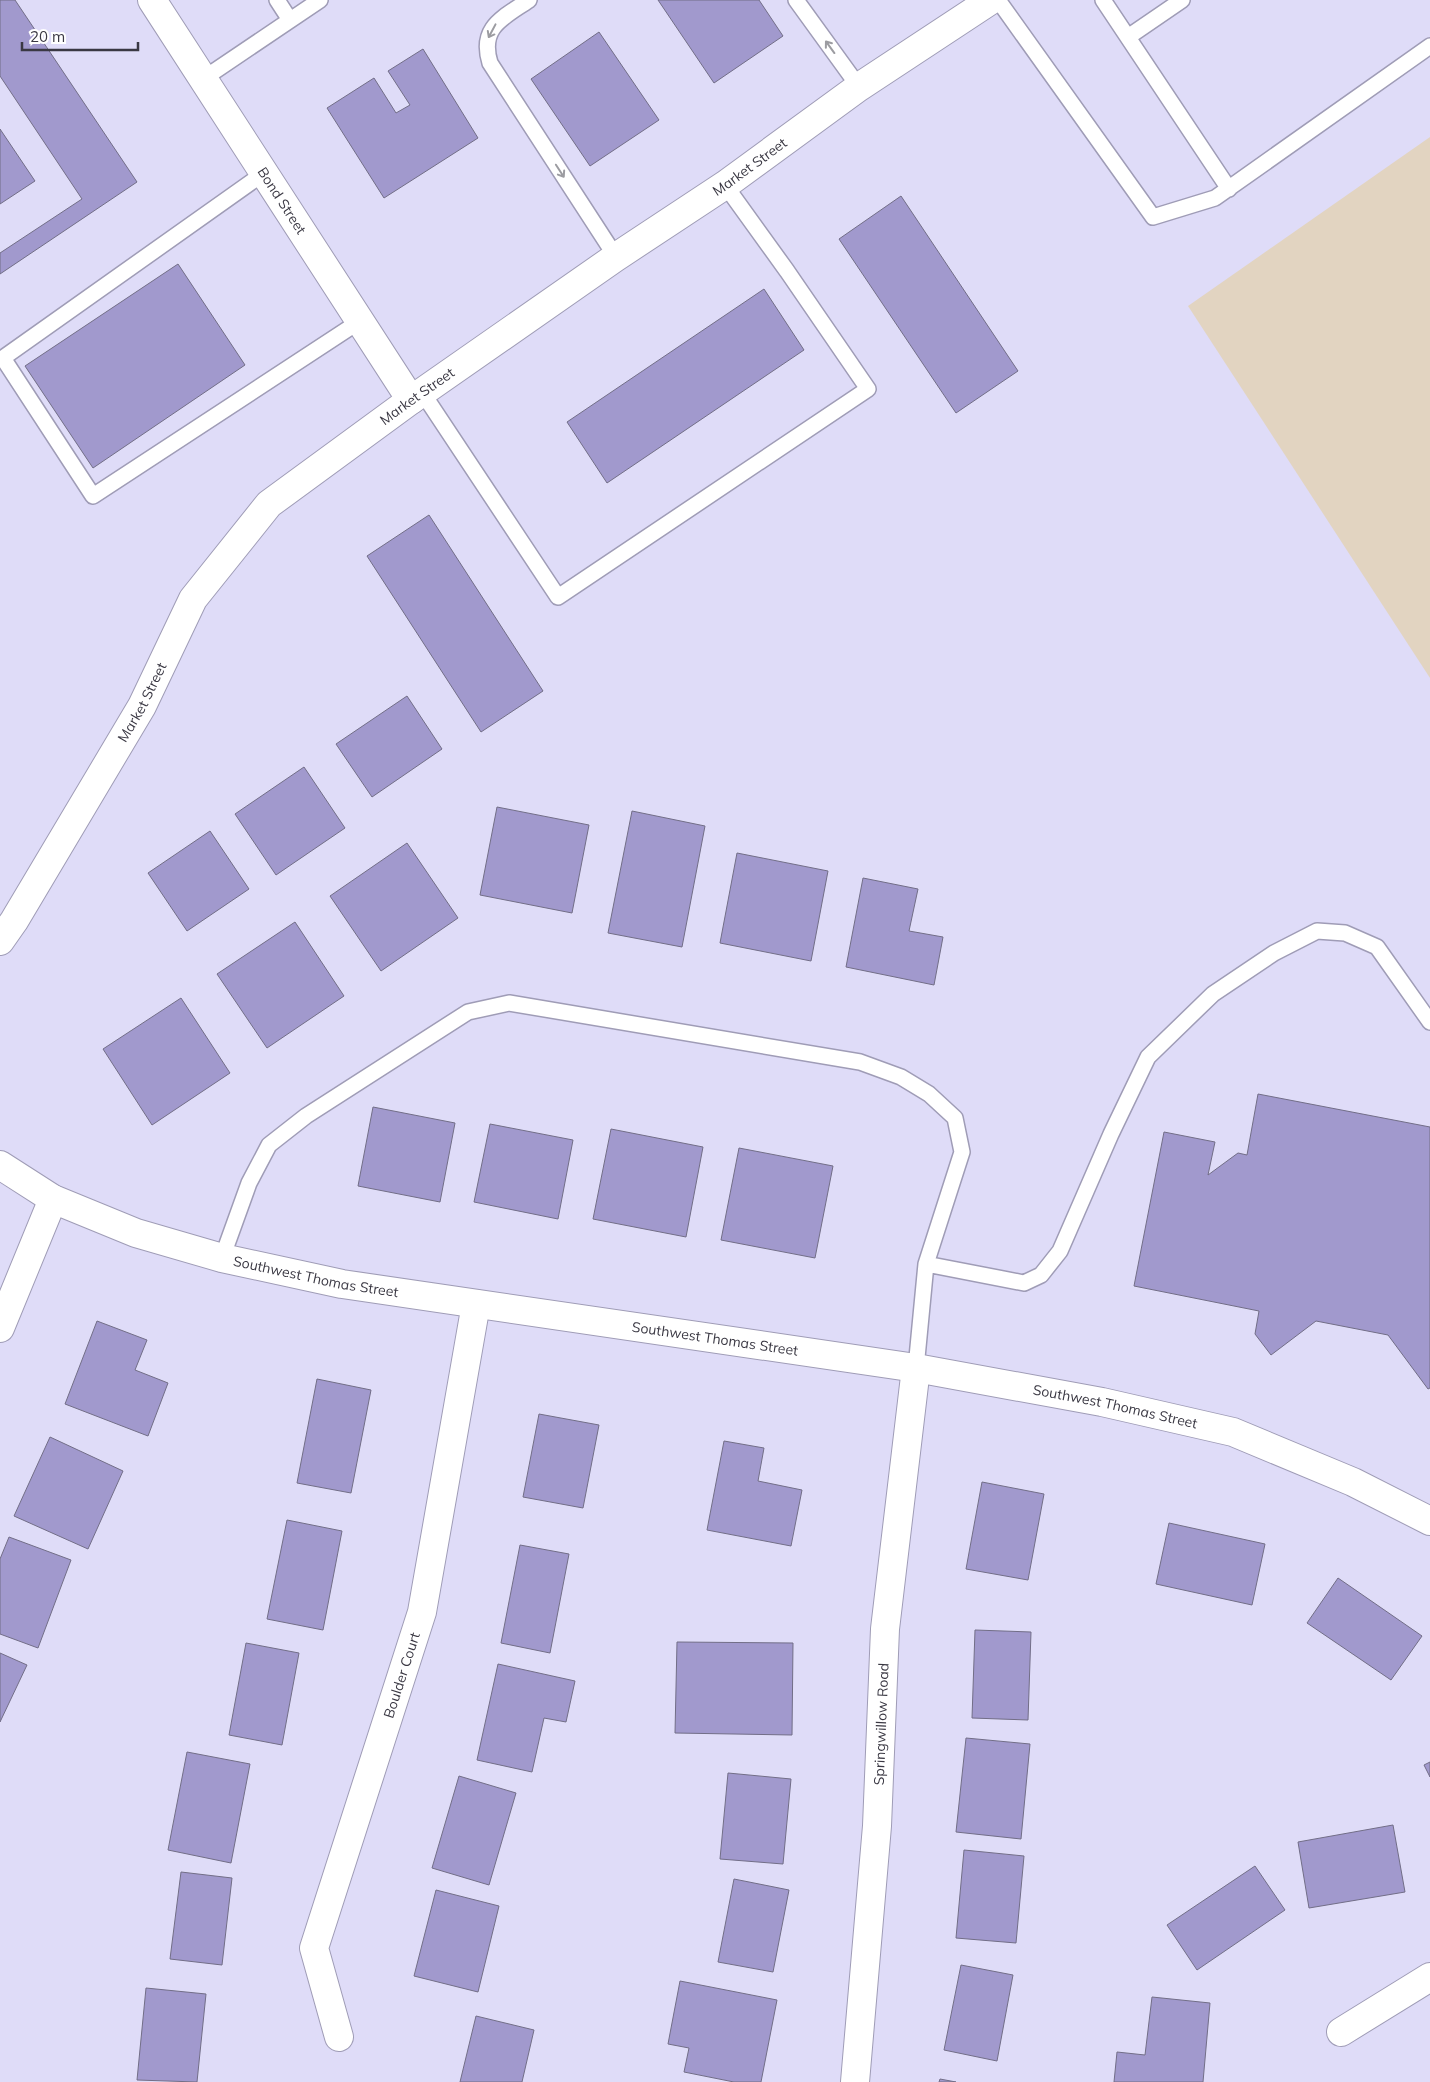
<svg xmlns="http://www.w3.org/2000/svg" width="1430" height="2082" font-family="Mulish,sans-serif">
	<style>
		.commercial { fill: #e2d4c1 }
		.building { fill: #a199cd; stroke: #726e87 }
		.lines { fill: none; stroke-linecap: round; stroke-linejoin: round }
		.service-casing { stroke: #9f9cb6; stroke-width: 18 }
		.minor-casing { stroke: #9f9cb6; stroke-width: 30 }
		.tertiary-casing { stroke: #9f9cb6; stroke-width: 30 }
		.service { stroke: #fff; stroke-width: 15 }
		.minor { stroke: #fff; stroke-width: 28 }
		.tertiary { stroke: #fff; stroke-width: 28 }
		.oneway { stroke: #9c9ca1 }
		.labels { text-anchor: middle; dominant-baseline: central; stroke-width: 4; stroke-linejoin: round; paint-order: stroke }
		.street-label { font-size: 14px; fill: #3a3843; stroke: #fff }
	</style>
	<rect width="100%" height="100%" fill="#dfdcf8"/>
	<!-- commercial -->
	<path class="commercial" d="M1430 137V678L1188 306Z"/>
	<!-- building -->
	<path class="building" d="M0 0H15L137 182 0 274V253L82 199 0 76Z
		M658 0H759L783 36 714 83Z
		M599 32 659 120 590 166 531 79Z
		M423 49 478 138 384 198 327 108 374 78 396 113 410 105 388 71Z
		M0 129 35 181 0 204Z
		M901 196 1018 371 956 413 839 239Z
		M178 264 245 365 93 468 25 366Z
		M764 289 804 350 607 483 567 422Z
		M429 515 543 691 481 732 367 556Z
		M407 696 442 749 372 797 336 744Z
		M304 767 345 828 276 875 235 814Z
		M497 807 589 825 572 913 480 895Z
		M632 811 705 826 682 947 608 933Z
		M210 831 249 889 187 931 148 873Z
		M407 843 458 918 381 971 330 896Z
		M737 853 828 871 811 961 720 943Z
		M863 878 918 889 909 931 943 937 934 985 846 967Z
		M295 922 344 996 267 1048 217 974Z
		M181 998 230 1073 152 1125 103 1049Z
		M1258 1094 1430 1127V1388L1428 1389 1388 1335 1316 1321 1271 1355 1255 1334 1259 1311 1134 1286 1164 1132 1215 1142 1208 1175 1238 1153 1247 1155Z
		M373 1107 455 1123 440 1202 358 1186Z
		M490 1124 573 1140 558 1219 474 1202Z
		M611 1129 703 1147 686 1237 593 1219Z
		M739 1148 833 1166 815 1258 721 1240Z
		M97 1321 147 1340 135 1370 168 1383 148 1436 65 1404Z
		M317 1379 371 1390 351 1493 297 1483Z
		M539 1414 599 1425 583 1508 523 1497Z
		M50 1437 123 1471 88 1549 14 1516Z
		M724 1441 764 1448 758 1481 802 1490 791 1546 707 1530Z
		M982 1482 1044 1494 1028 1580 966 1569Z
		M287 1520 342 1531 323 1630 267 1619Z
		M1169 1523 1265 1544 1252 1605 1156 1584Z
		M9 1537 71 1560 38 1648 0 1634V1559Z
		M520 1545 569 1554 550 1653 501 1643Z
		M1338 1578 1422 1636 1391 1680 1307 1623Z
		M975 1630 1031 1632 1028 1720 972 1718Z
		M677 1642 793 1643 792 1735 675 1733Z
		M246 1643 299 1653 282 1745 229 1735Z
		M0 1653 27 1665 0 1722Z
		M498 1664 575 1681 566 1722 544 1718 532 1772 477 1760Z
		M966 1738 1030 1744 1021 1839 956 1832Z
		M187 1752 250 1764 231 1863 168 1850Z
		M1430 1762V1777L1424 1765Z
		M728 1773 791 1779 783 1864 720 1859Z
		M459 1776 516 1793 489 1885 432 1868Z
		M1393 1825 1405 1892 1309 1908 1298 1842Z
		M964 1850 1024 1856 1016 1943 956 1938Z
		M1255 1866 1285 1910 1197 1970 1167 1925Z
		M181 1872 232 1878 222 1965 170 1959Z
		M734 1879 789 1890 773 1972 718 1962Z
		M436 1890 499 1906 478 1992 414 1976Z
		M961 1965 1013 1975 997 2061 944 2050Z
		M680 1981 777 2000 761 2082H734L684 2072 689 2048 668 2044Z
		M146 1988 206 1994 197 2082 137 2080Z
		M1152 1997 1210 2003 1203 2082H1114L1117 2052 1145 2055Z
		M476 2016 534 2030 522 2082H460Z
		M940 2079 956 2082H939Z"/>
	<g class="lines">
		<defs>
			<path id="service" d="M277 0 290 20
				M529 0C503 18 479 27 490 63L616 257
				M796 0 859 87
				M998 0 1153 217 1215 198 1430 46
				M1103 0 1229 189
				M1128 37 1182 0
				M203 79 320 0
				M264 173 3 358 93 496 360 321
				M422 392 558 597 868 389 787 271 725 185
				M222 1258 249 1183 269 1145 306 1116 468 1012 509 1003 860 1062 901 1077 929 1094 955 1118 962 1152 926 1264 916 1368
				M926 1264 1024 1283 1041 1275 1060 1251 1111 1134 1148 1057 1213 994 1274 953 1317 931 1345 933 1377 947 1430 1022"/>
			<g id="minor">
				<path id="s1" d="M152 0 411 400"/>
				<path id="s2" d="M0 941 14 921 142 706 193 599 269 504 411 400 616 257 725 185 859 87 991 0"/>
				<path d="M0 1328 53 1199"/>
				<path d="M1341 2032 1430 1977"/>
				<path id="s3" d="M339 2037 314 1948 422 1612 476 1304"/>
				<path id="s4" d="M855 2082 877 1826 885 1629 916 1368"/>
			</g>
			<g id="tertiary">
				<path id="s5" d="M0 1165 53 1199 136 1233 222 1258 342 1284 916 1368 1102 1402 1233 1432 1353 1482 1430 1521"/>
			</g>
		</defs>
		<!-- service casing -->
		<use href="#service" class="service-casing"/>
		<!-- minor casing -->
		<use href="#minor" class="minor-casing"/>
		<!-- tertiary casing -->
		<use href="#tertiary" class="tertiary-casing"/>
		<!-- service -->
		<use href="#service" class="service"/>
		<!-- minor -->
		<use href="#minor" class="minor"/>
		<!-- tertiary -->
		<use href="#tertiary" class="tertiary"/>
	</g>
	<!-- one-way arrows -->
	<defs><path id="oneway-shaft" d="M-6 0H5M1.5-3L5.5 0L1.5 3" fill="none" stroke-width="1.6" stroke-linecap="round" stroke-linejoin="round" transform="scale(1.25)"/></defs>
	<g class="oneway">
		<use href="#oneway-shaft" transform="translate(492 31) rotate(118)"/>
		<use href="#oneway-shaft" transform="translate(830 47) rotate(-126)"/>
		<use href="#oneway-shaft" transform="translate(560 171) rotate(57)"/>
	</g>
	<g class="labels">
		<!-- street labels -->
		<g class="street-label">
			<text stroke="none"><textPath href="#s2" startOffset="1102">Market Street</textPath></text>
			<text stroke="none"><textPath href="#s1" startOffset="239">Bond Street</textPath></text>
			<text stroke="none"><textPath href="#s2" startOffset="698">Market Street</textPath></text>
			<text stroke="none"><textPath href="#s2" startOffset="278">Market Street</textPath></text>
			<text stroke="none"><textPath href="#s5" startOffset="338">Southwest Thomas Street</textPath></text>
			<text stroke="none"><textPath href="#s5" startOffset="742">Southwest Thomas Street</textPath></text>
			<text stroke="none"><textPath href="#s5" startOffset="1148">Southwest Thomas Street</textPath></text>
			<text stroke="none"><textPath href="#s3" startOffset="379">Boulder Court</textPath></text>
			<text stroke="none"><textPath href="#s4" startOffset="359">Springwillow Road</textPath></text>
		</g>
	</g>
	<!-- scale -->
	<path d="M22 42v8h116v-8" fill="none" stroke="#3a3843" stroke-width="2.5"/>
	<text x="30" y="42" font-size="15" fill="#3a3843" stroke="#ffffff" stroke-width="4" paint-order="stroke">20 m</text>
</svg>
